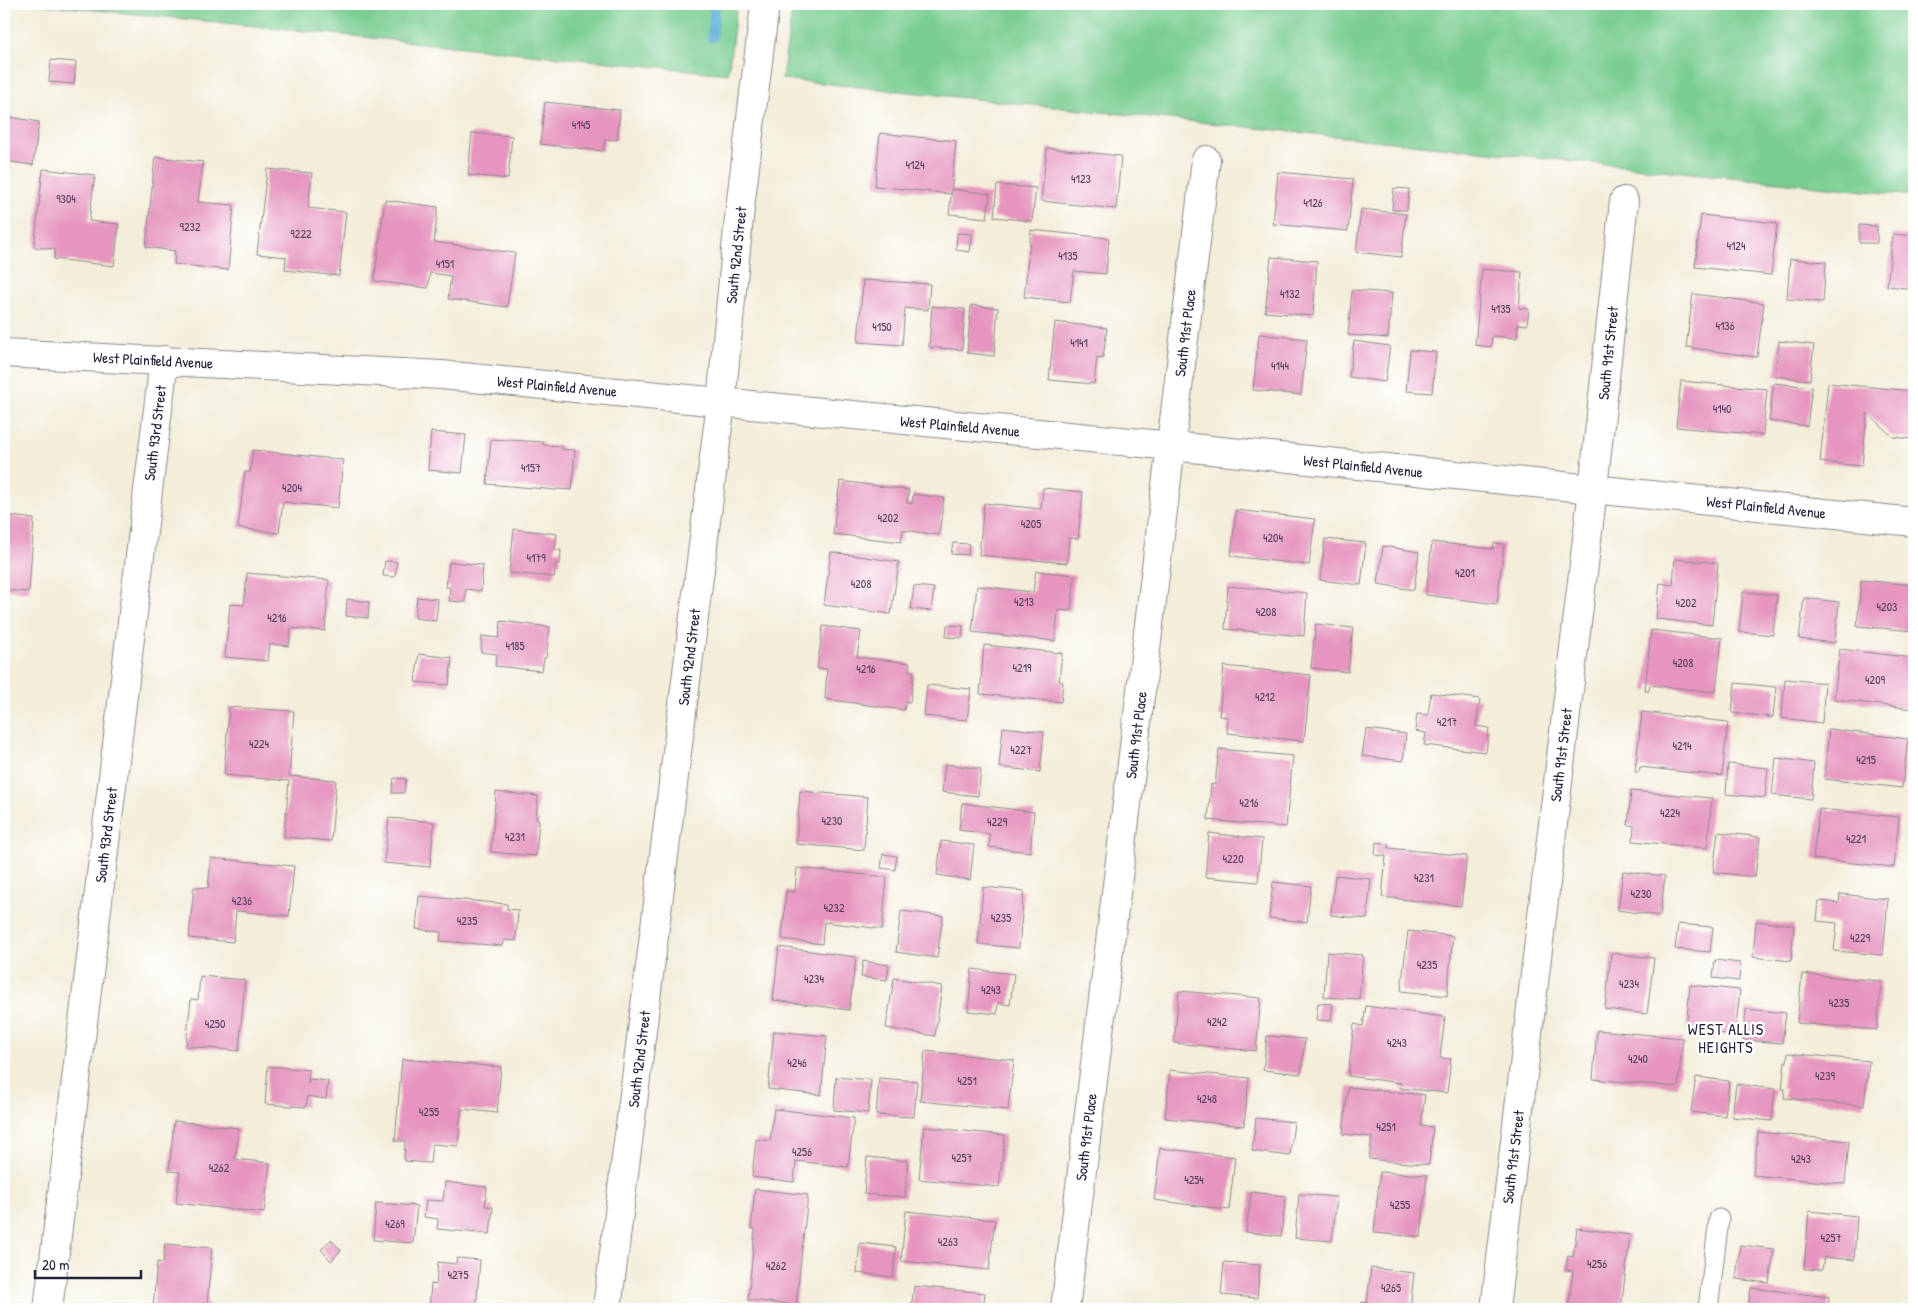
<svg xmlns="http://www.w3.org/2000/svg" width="1918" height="1313" font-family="'Patrick Hand',sans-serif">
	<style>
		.green { fill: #7ace92; stroke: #4e7866 }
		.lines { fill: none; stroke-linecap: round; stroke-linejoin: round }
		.stream { stroke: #5baed6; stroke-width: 10 }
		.building { fill: #e695bf }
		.service-casing { stroke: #8a888a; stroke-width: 21 }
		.minor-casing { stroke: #8a888a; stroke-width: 30 }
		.secondary-casing { stroke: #8a888a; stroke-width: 30 }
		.service { stroke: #fff; stroke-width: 19 }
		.minor { stroke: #fff; stroke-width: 28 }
		.secondary { stroke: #fff; stroke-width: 28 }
		.labels { text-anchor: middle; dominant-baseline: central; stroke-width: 5; stroke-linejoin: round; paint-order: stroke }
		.number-label { font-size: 12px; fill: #533f5c }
		.street-label { font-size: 15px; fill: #22223b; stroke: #fff }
		.neighbourhood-label { font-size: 16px; letter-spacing: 1px; fill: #22223b; stroke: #fff }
	</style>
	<rect width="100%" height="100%" fill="#fff"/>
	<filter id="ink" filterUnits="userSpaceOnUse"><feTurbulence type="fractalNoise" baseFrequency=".02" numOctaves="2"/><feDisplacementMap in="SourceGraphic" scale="10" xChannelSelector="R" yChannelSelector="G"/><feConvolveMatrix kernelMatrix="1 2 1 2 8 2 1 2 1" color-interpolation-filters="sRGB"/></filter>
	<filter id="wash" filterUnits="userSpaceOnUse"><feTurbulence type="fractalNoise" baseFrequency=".0096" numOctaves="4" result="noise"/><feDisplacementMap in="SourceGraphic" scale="20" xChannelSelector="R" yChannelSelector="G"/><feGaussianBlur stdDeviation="1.12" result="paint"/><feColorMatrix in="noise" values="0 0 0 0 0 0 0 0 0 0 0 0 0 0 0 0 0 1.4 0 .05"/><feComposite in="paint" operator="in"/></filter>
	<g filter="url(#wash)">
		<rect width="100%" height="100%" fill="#f3edd9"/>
		<!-- green -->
		<path class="green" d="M37 4H737L728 74Z
			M793 4H1914V196L782 79Z"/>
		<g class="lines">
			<!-- stream -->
			<path class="stream" d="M712 38 715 4"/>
		</g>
		<g id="blocks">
			<!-- building -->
			<path class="building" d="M51 60 76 62 74 84 49 82Z
				M545 102 620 110 617 140 605 139 603 151 540 144Z
				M4 116 39 122 33 165 4 161Z
				M472 133 512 136 508 179 468 175Z
				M880 133 956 141 951 194 875 186Z
				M1047 148 1121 156 1116 209 1041 201Z
				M155 157 203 162 198 202 234 205 228 270 174 264 175 251 146 247Z
				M43 169 95 175 89 221 119 224 114 266 54 259 55 249 34 247Z
				M267 169 312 173 308 208 346 212 339 276 285 270 286 257 257 254Z
				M1278 172 1353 179 1348 231 1273 224Z
				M997 185 1036 188 1032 221 994 217Z
				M1394 188 1409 189 1407 210H1392Z
				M952 189 990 194 987 218 949 214Z
				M385 200 438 207 434 242 515 253 507 307 448 299 451 276 430 273 428 288 374 281Z
				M1361 209 1406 214 1401 257 1356 252Z
				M1701 215 1777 223 1771 275 1695 267Z
				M1859 225 1877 226V243H1859Z
				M1031 230 1109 238 1106 274 1074 271 1070 302 1024 297Z
				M957 233 972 234 970 252 956 250Z
				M1893 234 1914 236V289L1887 286Z
				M1271 257 1317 261 1313 316 1265 312Z
				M1790 259 1826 262 1823 302 1787 299Z
				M1482 269 1522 272 1519 308 1529 309 1527 325 1518 324 1517 338 1492 336 1491 347 1475 345Z
				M863 280 930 284 928 310 905 308 902 345 858 342Z
				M1352 290 1392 293 1388 338 1348 335Z
				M1693 294 1764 303 1757 357 1686 347Z
				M971 305 998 308 994 356 967 353Z
				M932 306 965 309 962 350 929 347Z
				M1055 322 1107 328 1103 358 1097 357 1094 384 1049 380Z
				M1259 334 1307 339 1301 395 1253 390Z
				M1354 341 1390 346 1385 382 1349 377Z
				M1779 341 1814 345 1810 380 1775 376Z
				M1410 350 1436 352 1432 393 1406 391Z
				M1681 381 1767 389 1763 435 1676 427Z
				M1774 383 1812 387 1807 426 1769 421Z
				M1828 383 1914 391V439L1893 437 1867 413 1862 466 1820 462Z
				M431 432 466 435 462 473 428 470Z
				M491 439 543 442V445L562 446V449L575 450 572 490 557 489V490L487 484Z
				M253 450 343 460 338 508 283 502 279 533 238 528 245 472H250Z
				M840 481 909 490 907 503 912 504 913 494 944 498 939 535 903 530 901 542 833 534Z
				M1043 488 1083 492 1078 539 1069 538 1067 563 979 555 984 503 1041 509Z
				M1236 510 1315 519 1309 565 1231 556Z
				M4 515 34 519 29 592 4 590Z
				M514 529 557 534 555 550H561L560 564 556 563 554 577 509 573Z
				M1325 539 1366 543 1361 585 1320 580Z
				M1432 542 1493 549 1494 543 1504 544 1497 604 1426 595Z
				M953 543 969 544 968 555 951 554Z
				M1383 546 1419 552 1414 590 1378 584Z
				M831 552 899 562 891 614 824 605Z
				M1675 559 1718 563 1712 625 1656 619 1660 583 1673 585Z
				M385 561 397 562 395 577 383 576Z
				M449 562 483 565 481 591 466 589 465 602 449 601 450 587H446Z
				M1036 571 1075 575 1071 611 1058 610 1055 641 972 632 977 586 1033 592Z
				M247 573 329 580 325 631 291 628 289 646 270 644 268 661 225 657 230 604 244 605Z
				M1861 580 1914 585V631L1857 626Z
				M914 586 934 588 931 611 911 609Z
				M1228 586 1307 593 1304 636 1225 629Z
				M1743 592 1777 595 1773 635 1739 632Z
				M417 597 438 599 436 621 415 618Z
				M1804 598 1839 602 1835 643 1799 639Z
				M347 599 369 602 368 618 346 616Z
				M501 621 550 627 546 658H544L542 671 495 666 497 654 481 652 482 636 499 638Z
				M1316 624 1353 628 1348 672 1311 668Z
				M947 625 963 626 962 638 946 637Z
				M823 626 861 631 857 657 910 663 909 671 914 672 910 702 906 701 904 710 825 699 827 669 817 668Z
				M1651 630 1722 638 1716 692 1650 685 1649 691H1645Z
				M984 645 1062 653 1059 681 1063 682 1061 702 980 694Z
				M1840 649 1914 658 1913 709 1834 699Z
				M419 654 452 658 449 685 415 682Z
				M1224 666 1311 675 1304 741 1227 733 1228 717 1219 716Z
				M1785 679 1825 683 1822 723 1782 718Z
				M1735 683 1776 687 1773 717 1732 713Z
				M927 685 971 689 967 720 924 716Z
				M1431 693 1480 699 1476 726 1489 728 1486 752 1424 745 1426 733 1415 731 1417 714 1428 715Z
				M229 707 294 711 289 776 336 780 331 841 284 837 289 781 224 775Z
				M1642 712 1728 722 1722 776 1640 767 1639 772H1635Z
				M1003 727 1044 732 1040 772 999 767Z
				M1366 729 1406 734 1403 761 1362 756Z
				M1829 729 1908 739 1902 788 1824 779Z
				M1219 749 1293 756 1286 827 1208 820 1211 784 1215 785Z
				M1776 758 1814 763 1811 799 1772 795Z
				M945 764 981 769 978 796 942 792Z
				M1728 764 1768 768 1765 798 1726 794Z
				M394 778 406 779 404 793H392Z
				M800 791 868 797 864 850 796 844Z
				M1631 791 1712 798 1707 848 1633 841 1634 826 1628 825Z
				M496 792 538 796 536 819 539 820 536 856 491 852Z
				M962 803 1034 812 1030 852 989 847 990 834 959 830Z
				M1819 809 1899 817 1894 867 1813 859Z
				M389 818 434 822 430 867 384 863Z
				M1718 832 1760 837 1755 877 1713 872Z
				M1209 833 1262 839 1258 882 1205 877Z
				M941 841 974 845 970 880 937 875Z
				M1376 842 1389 844 1388 848 1467 856 1461 906 1382 897 1386 856 1375 855Z
				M883 854 897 856 895 870 881 868Z
				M211 858 294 866 289 916 236 911 233 942 189 938 194 887 208 888Z
				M797 868 887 877 882 929 824 922 822 944 782 939 786 891 795 892Z
				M1623 871 1665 876 1660 916 1618 910Z
				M1335 875 1371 879 1367 919 1331 915Z
				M1273 882 1311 886 1307 922 1269 918Z
				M983 887 1024 891 1019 948 978 944Z
				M1840 894 1888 899 1883 955 1834 951 1837 923 1817 921 1819 901 1839 903Z
				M419 896 507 904V909L518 910 516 941 504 940 503 946 440 941 441 932 416 929Z
				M901 911 943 916 937 958 896 952Z
				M1756 921 1794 925 1791 961 1753 957Z
				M1678 924 1713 927 1710 952 1675 949Z
				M1408 931 1453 936 1447 996 1401 991Z
				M779 947 856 957 849 1010 773 1000Z
				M1327 952 1363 955 1359 999 1324 997Z
				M1611 953 1654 958 1647 1014 1605 1009Z
				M1715 960 1740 963 1739 981 1713 978Z
				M863 961 889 965 887 980 861 977Z
				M972 969 1014 974 1010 1005 998 1003 997 1014 968 1011Z
				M1802 974 1881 981 1877 1030 1797 1023Z
				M200 976 245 980 239 1051 186 1046 191 999 198 1000Z
				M894 978 942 986 935 1036 886 1028Z
				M1690 985 1740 990 1735 1035 1686 1030Z
				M1179 991 1261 998 1256 1051 1174 1043Z
				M1318 1003 1333 1004 1331 1021 1316 1020Z
				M1366 1006 1445 1017 1440 1058 1451 1059 1447 1093 1400 1088 1401 1083 1348 1076 1354 1024 1363 1026Z
				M1746 1009 1786 1013 1782 1043 1743 1040Z
				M1597 1030 1683 1038 1678 1087 1593 1079Z
				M774 1031 827 1036 821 1095 768 1089Z
				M1267 1036 1305 1039 1301 1074 1263 1070Z
				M925 1051 1014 1060 1008 1110 920 1101Z
				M1788 1053 1869 1061 1864 1106 1784 1098 1785 1089H1782L1785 1061 1787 1062Z
				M402 1059 501 1067 497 1113 461 1109 458 1146 432 1144 430 1163 404 1161 405 1141H395Z
				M268 1066 309 1070 308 1084 309 1079 328 1081 326 1099 307 1096 306 1107 265 1104Z
				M1170 1070 1249 1078 1244 1126 1165 1118Z
				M836 1077 871 1080 868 1113 834 1110Z
				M1696 1077 1729 1081 1725 1116 1691 1112Z
				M879 1078 917 1081 914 1117 876 1115Z
				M1736 1084 1775 1089 1772 1121 1732 1117Z
				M1348 1087 1425 1095 1421 1126 1433 1127 1429 1165 1369 1159 1372 1137 1343 1134Z
				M774 1109 854 1118 848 1167 796 1161 794 1182 752 1177 756 1139 770 1141Z
				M1256 1118 1294 1122 1290 1156 1252 1151Z
				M174 1121 239 1128 235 1159 270 1163 264 1213 176 1203 180 1172 169 1171Z
				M924 1127 1005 1135 999 1187 919 1179Z
				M1758 1132 1849 1141 1845 1184 1753 1175Z
				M1160 1148 1235 1157 1229 1210 1154 1200Z
				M867 1157 908 1161 905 1197 864 1194Z
				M1380 1172 1427 1175 1421 1237 1374 1233Z
				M445 1182 487 1187 485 1206 493 1207 490 1234 437 1229 438 1219 424 1217 426 1200 443 1201Z
				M755 1189 808 1195 796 1305 748 1300 755 1229 751 1228Z
				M1251 1192 1286 1196 1281 1236 1246 1232Z
				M1299 1194 1337 1197 1332 1241 1295 1238Z
				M376 1203 417 1206 413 1243 373 1240Z
				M906 1211 995 1220 989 1270 901 1261Z
				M1809 1211 1857 1216 1854 1260 1824 1257 1822 1270 1804 1269Z
				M1577 1228 1630 1235 1621 1309H1568L1573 1271 1566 1270 1568 1256 1573 1257Z
				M331 1240 341 1250 331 1261 321 1249Z
				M860 1243 896 1247 893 1277 857 1273Z
				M165 1244 212 1248 207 1304H210L209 1309H153L157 1262 163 1263Z
				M1740 1245 1774 1249 1769 1283 1736 1279Z
				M457 1258 480 1260 476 1309H429L431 1284 436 1285 438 1262 456 1264Z
				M1224 1262 1260 1265 1257 1298 1221 1295Z
				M1371 1268 1414 1273 1410 1309H1361L1362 1302 1367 1303Z
				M914 1286 985 1293 983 1309H911Z
				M1751 1288 1829 1297 1828 1309H1748Z"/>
		</g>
	</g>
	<g filter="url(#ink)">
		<use href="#blocks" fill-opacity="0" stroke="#8a888a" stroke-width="1"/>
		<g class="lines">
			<defs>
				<path id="service" d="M1708 1309 1719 1219"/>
				<path id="minor" d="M4 353 442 375 1172 446 1914 522
					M48 1309 164 360
					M1065 1309 1206 160
					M1495 1309 1593 489 1624 201"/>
				<path id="secondary" d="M607 1309 721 402 740 208 765 4"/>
			</defs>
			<!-- service casing -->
			<use href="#service" class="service-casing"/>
			<!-- minor casing -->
			<use href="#minor" class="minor-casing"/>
			<!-- secondary casing -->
			<use href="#secondary" class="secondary-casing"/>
			<!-- service -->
			<use href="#service" class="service"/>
			<!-- minor -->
			<use href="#minor" class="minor"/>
			<!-- secondary -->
			<use href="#secondary" class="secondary"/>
		</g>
	</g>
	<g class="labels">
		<!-- number labels -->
		<g class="number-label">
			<text x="581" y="124">4145</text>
			<text x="915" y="164">4124</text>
			<text x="1081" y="178">4123</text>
			<text x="66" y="198">9304</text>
			<text x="1313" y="202">4126</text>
			<text x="190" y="226">9232</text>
			<text x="301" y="233">9222</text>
			<text x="1736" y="245">4124</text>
			<text x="1068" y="255">4135</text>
			<text x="445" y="263">4151</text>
			<text x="1290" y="293">4132</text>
			<text x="1501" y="308">4135</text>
			<text x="1725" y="325">4136</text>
			<text x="882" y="326">4150</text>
			<text x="1079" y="342">4141</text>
			<text x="1280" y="365">4144</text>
			<text x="1722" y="408">4140</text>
			<text x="531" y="467">4157</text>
			<text x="292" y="487">4204</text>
			<text x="888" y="517">4202</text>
			<text x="1031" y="523">4205</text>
			<text x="1273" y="537">4204</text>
			<text x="536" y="557">4179</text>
			<text x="1465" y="572">4201</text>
			<text x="861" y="583">4208</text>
			<text x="1024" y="601">4213</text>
			<text x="1686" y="602">4202</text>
			<text x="1887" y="606">4203</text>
			<text x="1266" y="611">4208</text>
			<text x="277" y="617">4216</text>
			<text x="515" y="645">4185</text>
			<text x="1683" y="662">4208</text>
			<text x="1022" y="667">4219</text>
			<text x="866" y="668">4216</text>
			<text x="1875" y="679">4209</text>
			<text x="1265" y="696">4212</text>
			<text x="1447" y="721">4217</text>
			<text x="259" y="743">4224</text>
			<text x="1682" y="745">4214</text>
			<text x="1021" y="749">4227</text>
			<text x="1866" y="759">4215</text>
			<text x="1249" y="802">4216</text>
			<text x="1670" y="812">4224</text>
			<text x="832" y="820">4230</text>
			<text x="997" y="821">4229</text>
			<text x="515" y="836">4231</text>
			<text x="1856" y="838">4221</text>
			<text x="1233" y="858">4220</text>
			<text x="1424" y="877">4231</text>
			<text x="1641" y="893">4230</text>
			<text x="242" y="900">4236</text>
			<text x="834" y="907">4232</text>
			<text x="1001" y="917">4235</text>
			<text x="467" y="920">4235</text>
			<text x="1860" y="937">4229</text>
			<text x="1427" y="964">4235</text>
			<text x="814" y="978">4234</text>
			<text x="1629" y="983">4234</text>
			<text x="991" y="989">4243</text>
			<text x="1839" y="1002">4235</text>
			<text x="1217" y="1021">4242</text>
			<text x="215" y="1023">4250</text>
			<text x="1397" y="1042">4243</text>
			<text x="1638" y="1058">4240</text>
			<text x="797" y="1062">4246</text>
			<text x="1825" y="1075">4239</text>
			<text x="967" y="1080">4251</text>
			<text x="1207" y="1098">4248</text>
			<text x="429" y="1111">4255</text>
			<text x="1386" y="1126">4251</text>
			<text x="802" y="1151">4256</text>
			<text x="962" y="1157">4257</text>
			<text x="1801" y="1158">4243</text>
			<text x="219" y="1167">4262</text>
			<text x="1194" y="1179">4254</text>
			<text x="1400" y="1204">4255</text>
			<text x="395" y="1223">4269</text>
			<text x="1831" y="1237">4257</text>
			<text x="948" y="1241">4263</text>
			<text x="1597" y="1263">4256</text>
			<text x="776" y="1265">4262</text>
			<text x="458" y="1274">4275</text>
			<text x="1391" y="1287">4265</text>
		</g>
		<!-- street labels -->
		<g class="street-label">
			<text transform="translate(736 255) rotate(-84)">South 92nd Street</text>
			<text transform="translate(1185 333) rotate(-83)">South 91st Place</text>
			<text transform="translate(1608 353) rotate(-84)">South 91st Street</text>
			<text transform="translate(153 360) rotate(3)">West Plainfield Avenue</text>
			<text transform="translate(557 386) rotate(5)">West Plainfield Avenue</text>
			<text transform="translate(960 426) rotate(5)">West Plainfield Avenue</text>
			<text transform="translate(155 433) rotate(-83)">South 93rd Street</text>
			<text transform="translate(1363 466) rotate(6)">West Plainfield Avenue</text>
			<text transform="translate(1766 507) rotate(6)">West Plainfield Avenue</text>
			<text transform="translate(689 657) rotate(-83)">South 92nd Street</text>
			<text transform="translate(1136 735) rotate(-83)">South 91st Place</text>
			<text transform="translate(1561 755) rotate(-83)">South 91st Street</text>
			<text transform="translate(106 835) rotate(-83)">South 93rd Street</text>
			<text transform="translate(639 1059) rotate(-83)">South 92nd Street</text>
			<text transform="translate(1086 1137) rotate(-83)">South 91st Place</text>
			<text transform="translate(1513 1157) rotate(-83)">South 91st Street</text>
		</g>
		<!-- neighbourhood labels -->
		<g class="neighbourhood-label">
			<text x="1726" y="1029">WEST ALLIS<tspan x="1726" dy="18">HEIGHTS</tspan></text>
		</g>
	</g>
	<!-- margin -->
	<rect width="1918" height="1313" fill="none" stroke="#fff" stroke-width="20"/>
	<!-- scale -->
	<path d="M35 1270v8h106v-8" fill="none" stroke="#22223b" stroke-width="2.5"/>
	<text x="42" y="1270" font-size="15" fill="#22223b" stroke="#ffffff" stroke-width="4" paint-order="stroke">20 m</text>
</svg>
